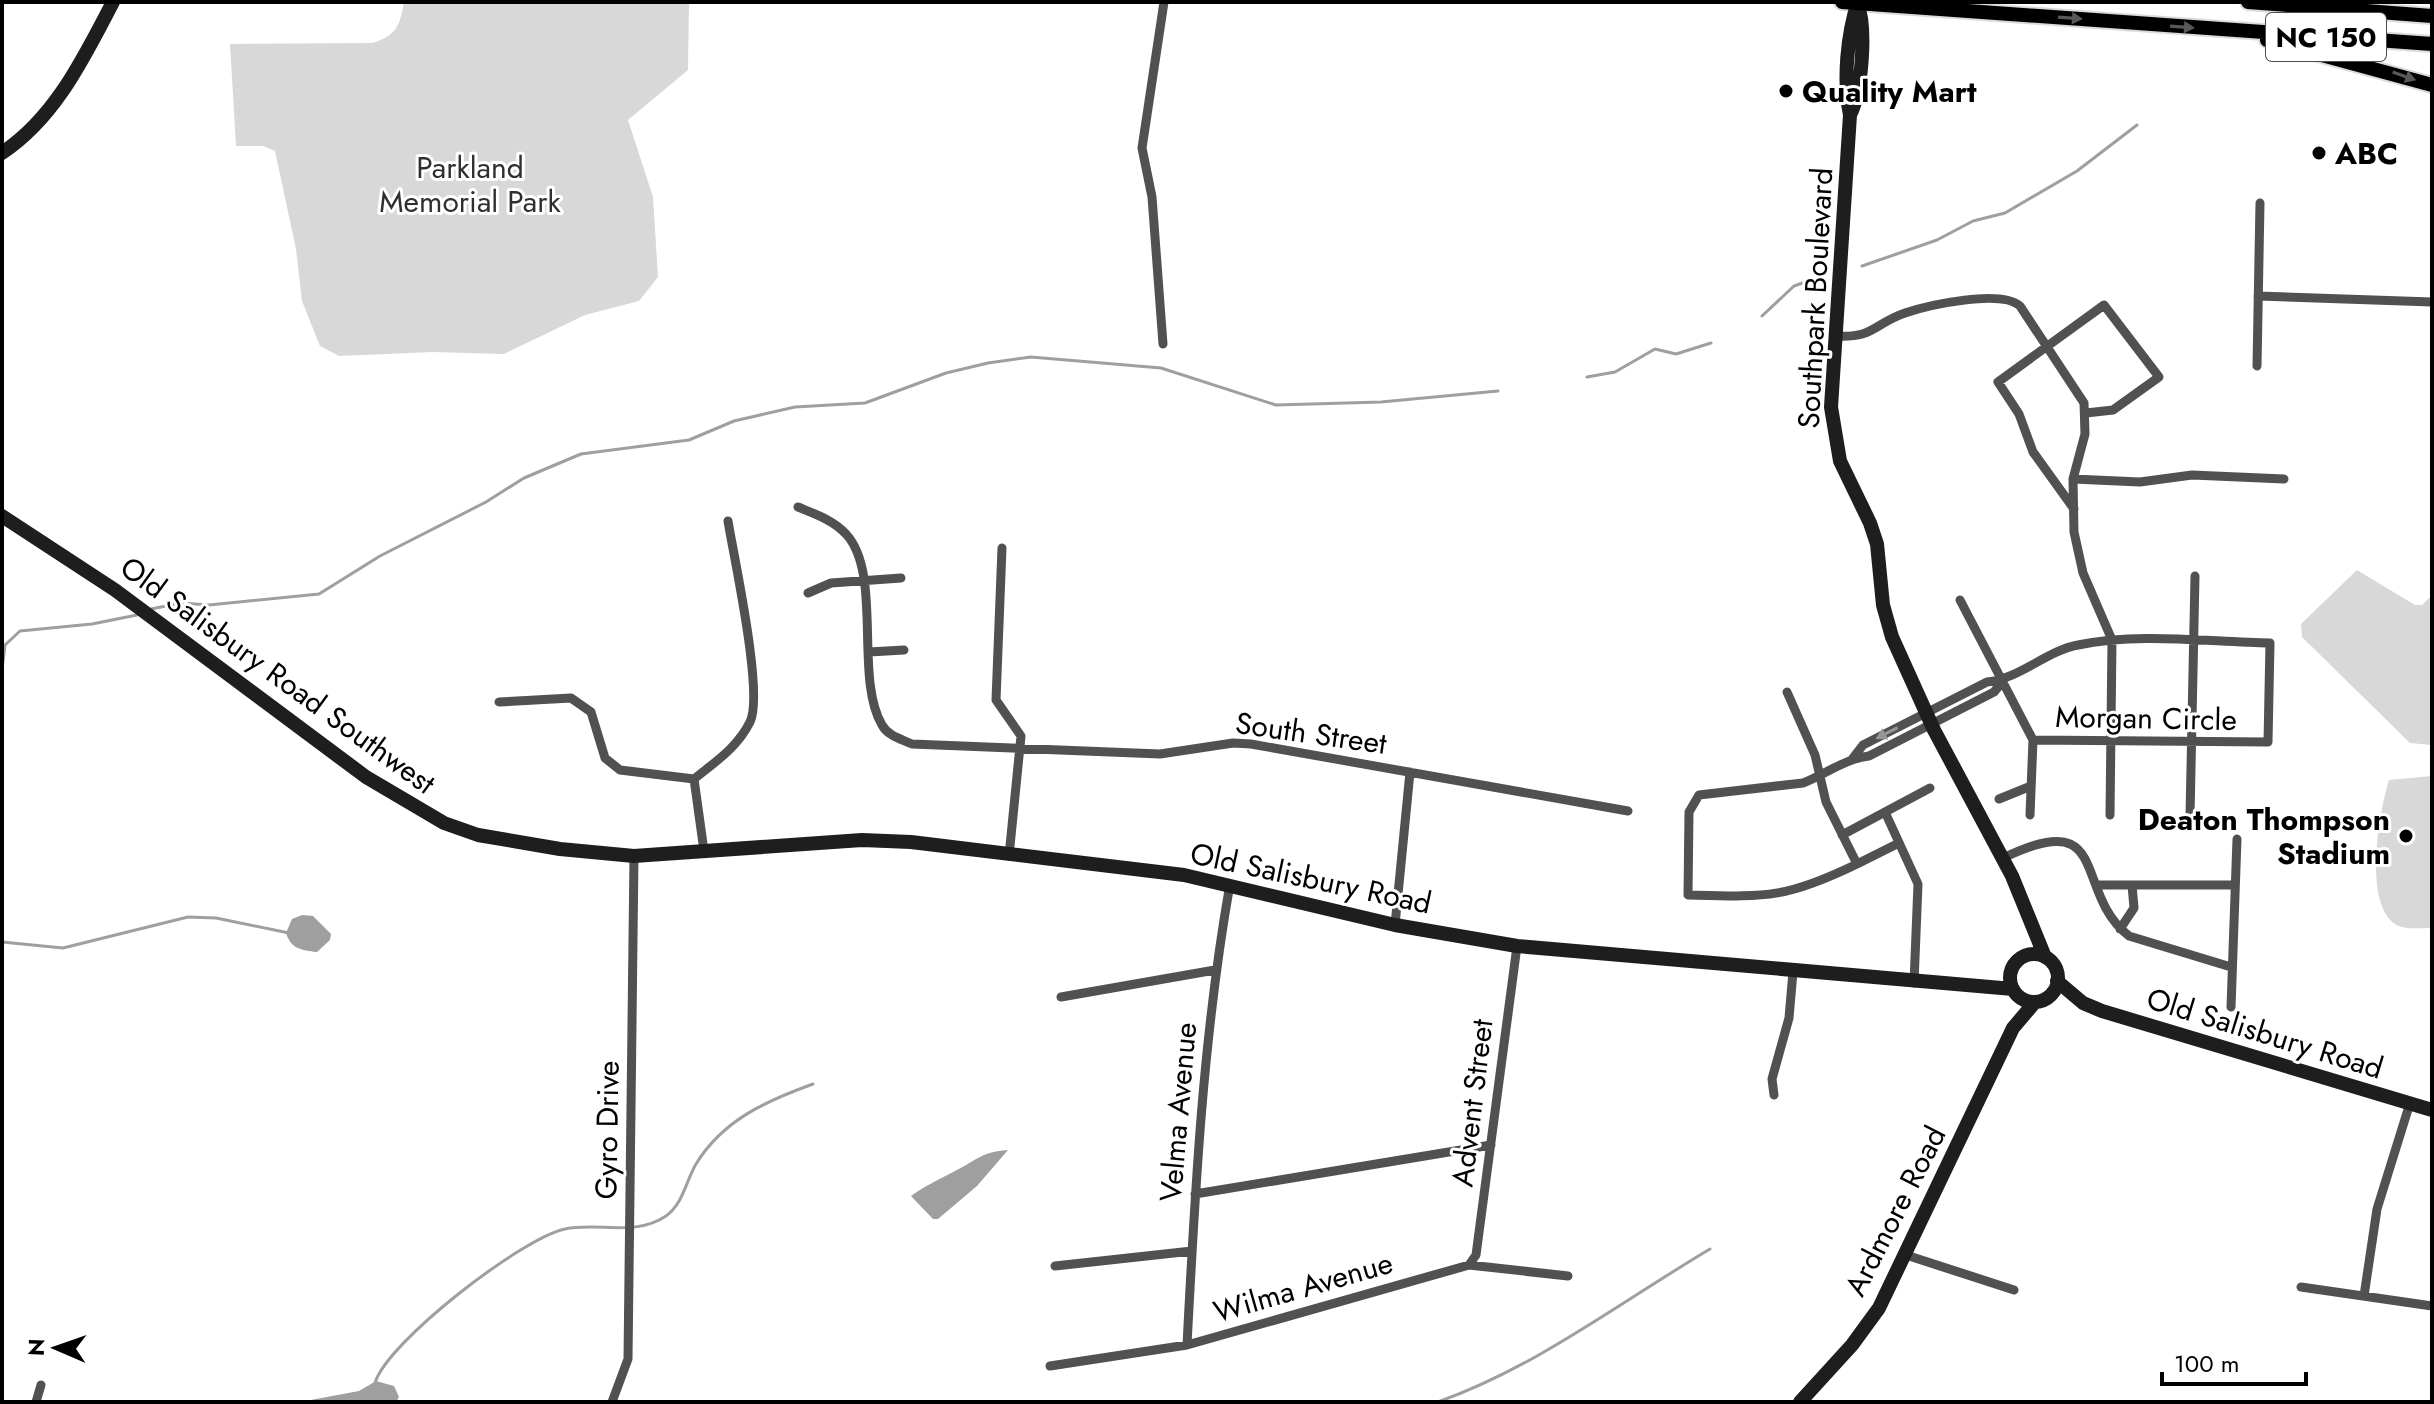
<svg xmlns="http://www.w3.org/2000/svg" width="2434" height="1404" font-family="Jost,sans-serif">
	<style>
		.green { fill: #d8d8d8 }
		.water { fill: #9f9f9f }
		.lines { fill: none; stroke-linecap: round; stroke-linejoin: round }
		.stream { stroke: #9f9f9f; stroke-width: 3 }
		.primary-casing { stroke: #dbdbdb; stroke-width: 18 }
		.street { stroke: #515151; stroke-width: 9 }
		.secondary { stroke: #1e1e1e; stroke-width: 14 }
		.primary { stroke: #000; stroke-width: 14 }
		.oneway { fill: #595959 }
		.oneway2 { fill: #979797 }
		.poi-dot { fill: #000; stroke: #fff; stroke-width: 3 }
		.labels { text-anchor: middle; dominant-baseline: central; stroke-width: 6; stroke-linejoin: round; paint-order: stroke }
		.shield { fill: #fff; stroke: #4c4c4c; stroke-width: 2 }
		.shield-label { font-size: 28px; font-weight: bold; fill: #000 }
		.poi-label { font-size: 30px; font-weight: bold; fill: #000; stroke: #fff; text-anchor: start }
		.park-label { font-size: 30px; fill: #2f2f2f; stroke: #fff }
		.street-label { font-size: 30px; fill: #000; stroke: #fff }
	</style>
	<rect width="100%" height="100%" fill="#fff"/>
	<!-- green -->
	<path class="green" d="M404 2H689L688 70 628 120 653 197 658 277 639 301 585 315 504 354 432 352 339 356 320 346 302 301 296 249 275 151 263 146H236L230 44 372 43C396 36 400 26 404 2Z
		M2357 570 2415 605H2422L2432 595 2431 745 2410 743 2302 637 2301 624Z
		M2432 776V928C2421 928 2404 930 2395 924 2363 902 2379 812 2389 780Z"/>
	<!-- water -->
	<path class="water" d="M302 915 313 916 331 934 330 940 317 952C301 950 291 949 286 933L292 919Z
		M1008 1150 977 1186 938 1219H933L911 1196C928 1184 938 1180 955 1171 977 1160 981 1152 1008 1150Z
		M376 1381 394 1386 399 1397 396 1402H300L359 1391Z"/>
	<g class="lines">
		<!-- stream -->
		<path class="stream" d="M1862 266 1937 240 1973 221 2005 213 2077 171 2137 125
			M1762 316 1794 286 1814 279
			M1587 377 1615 372 1655 349 1676 354 1711 343
			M151 609 181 603 209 605 319 594 380 556 486 502 524 478 581 454 689 440 734 421 795 407 865 403 946 373 988 363 1031 357 1161 368 1276 405 1381 402 1498 391
			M2 670 5 645 20 631 92 624 137 615
			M2 942 63 948 188 917 216 918 289 933
			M375 1383C387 1342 522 1238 565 1229 598 1222 635 1237 666 1216 683 1204 686 1181 696 1164 723 1120 766 1101 813 1084
			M1438 1402C1538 1366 1619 1303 1710 1249"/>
		<defs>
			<path id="primary" d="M1842 2 2432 44
				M2248 2 2432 16
				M2267 40 2432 85"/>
		</defs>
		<!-- primary casing -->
		<use href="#primary" class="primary-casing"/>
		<!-- street -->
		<path class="street" d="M2258 296 2432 302
			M1836 336C1875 338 1873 324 1905 313 1929 305 2001 289 2020 306L2084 403 2085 434 2073 479 2074 532 2083 573 2112 640 2110 815
			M1163 344 1152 197 1142 148 1164 2
			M2257 366 2260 203
			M2073 479 2140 482 2192 475 2284 479
			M798 507C815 514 833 520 846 534 883 574 854 678 882 725 888 736 901 739 912 744L1160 754 1233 743 1251 744 1628 811
			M2074 509 2033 452 2019 414 1998 382 2104 305 2159 377 2113 410 2086 413
			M1002 548 996 700 1021 736 1009 856
			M808 593 831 583 901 578
			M1960 600 2033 740 2030 815
			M869 652 904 650
			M1787 692 1815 755 1826 802 1857 864C1785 899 1766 897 1688 895L1689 812 1699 795 1803 783C1826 774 1844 759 1869 756L1994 692 2004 680
			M499 702 571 698 591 712 605 758 620 770 694 779
			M1853 758 1863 745 1987 682C2021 678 2046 651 2078 645 2139 632 2208 642 2270 643L2268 742 2033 740
			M1999 799 2031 786
			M1885 812 1918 884 1914 983
			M2190 816 2195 576
			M1842 835 1930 788
			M704 851 694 779C715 762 737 748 750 722 764 694 734 558 728 521
			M2003 858C2113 805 2072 892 2129 936L2231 967
			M1857 864 1899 843
			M2097 885H2235
			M1395 925 1410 772
			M2120 929 2134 908 2132 885
			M1061 997 1215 970
			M2231 1007 2237 839
			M1774 1095 1772 1079 1789 1018 1793 972
			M1195 1194 1491 1145
			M1906 1255 2014 1290
			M1469 1265 1476 1255 1517 946
			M1055 1266 1192 1251
			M2301 1287 2432 1306
			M2364 1296 2377 1209 2410 1103
			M1187 1345C1195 1191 1203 1036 1230 884
			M1050 1366 1187 1345 1469 1265 1568 1276
			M36 1402 41 1385
			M612 1402 628 1359 634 856"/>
		<!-- secondary -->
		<path class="secondary" d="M1858 2C1847 35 1843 81 1850 115L1831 407 1840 461 1870 523 1877 544 1883 605 1892 637 1934 730 2012 876 2045 957
			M1850 115C1862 92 1867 27 1857 3
			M2 153C56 117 84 57 113 2
			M2 516 115 590 366 777 444 823 478 835 560 849 634 856 862 840 911 842 1184 875 1395 925 1517 946 2013 989
			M2010 978a24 24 0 1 1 48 0a24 24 0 1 1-48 0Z
			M2057 981 2083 1003 2102 1011 2432 1110
			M1800 1402 1852 1345 1879 1308 2013 1028 2035 1002"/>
		<!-- primary -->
		<use href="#primary" class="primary"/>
	</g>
	<!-- one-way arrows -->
	<defs><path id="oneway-solid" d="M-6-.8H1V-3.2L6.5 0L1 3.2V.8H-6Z" transform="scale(2)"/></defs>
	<g class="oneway">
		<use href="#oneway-solid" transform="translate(2070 18) rotate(4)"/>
		<use href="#oneway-solid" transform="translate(2182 27) rotate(4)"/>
		<use href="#oneway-solid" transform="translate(2404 76) rotate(19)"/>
	</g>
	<use class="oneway2" href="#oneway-solid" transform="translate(1887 733) rotate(153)"/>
	<!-- markers -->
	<g class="poi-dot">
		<circle cx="1786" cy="91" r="8"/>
		<circle cx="2319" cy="153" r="8"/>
		<circle cx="2406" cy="836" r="8"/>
	</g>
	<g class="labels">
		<!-- shield labels -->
		<rect class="shield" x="2266" y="13" width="120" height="48" rx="6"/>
		<g class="shield-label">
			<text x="2326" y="37">NC 150</text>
		</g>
		<!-- poi labels -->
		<g class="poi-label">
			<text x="1802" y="91">Quality Mart</text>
			<text x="2335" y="153">ABC</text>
			<text x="2390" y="819" text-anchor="end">Deaton Thompson<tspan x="2390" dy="34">Stadium</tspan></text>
		</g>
		<!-- park labels -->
		<g class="park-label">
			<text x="470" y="167">Parkland<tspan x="470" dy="34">Memorial Park</tspan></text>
		</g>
		<!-- street labels -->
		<g class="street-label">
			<text transform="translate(1815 298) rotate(-87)">Southpark Boulevard</text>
			<text transform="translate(278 675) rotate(36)">Old Salisbury Road Southwest</text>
			<text transform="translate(2146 718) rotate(1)">Morgan Circle</text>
			<text transform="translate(1311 733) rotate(8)">South Street</text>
			<text transform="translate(1311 878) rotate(12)">Old Salisbury Road</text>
			<text transform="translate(2265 1033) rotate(17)">Old Salisbury Road</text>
			<text transform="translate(1472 1103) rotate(-83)">Advent Street</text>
			<text transform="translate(1178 1112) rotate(-85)">Velma Avenue</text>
			<text transform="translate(607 1130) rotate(-89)">Gyro Drive</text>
			<text transform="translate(1895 1211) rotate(-63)">Ardmore Road</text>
			<text transform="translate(1303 1287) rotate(-16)">Wilma Avenue</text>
		</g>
	</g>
	<!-- border -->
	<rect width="2434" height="1404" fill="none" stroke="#000000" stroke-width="8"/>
	<!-- north arrow -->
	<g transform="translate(56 1348) rotate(272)" stroke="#ffffff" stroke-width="6" paint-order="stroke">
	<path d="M0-6L14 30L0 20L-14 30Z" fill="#000000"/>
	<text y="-12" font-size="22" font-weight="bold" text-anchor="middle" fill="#000000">N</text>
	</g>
	<!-- scale -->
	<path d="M2162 1372v12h144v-12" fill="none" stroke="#000000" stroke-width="4"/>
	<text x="2174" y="1372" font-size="24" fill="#000000" stroke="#ffffff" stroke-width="6" paint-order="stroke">100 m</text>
</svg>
